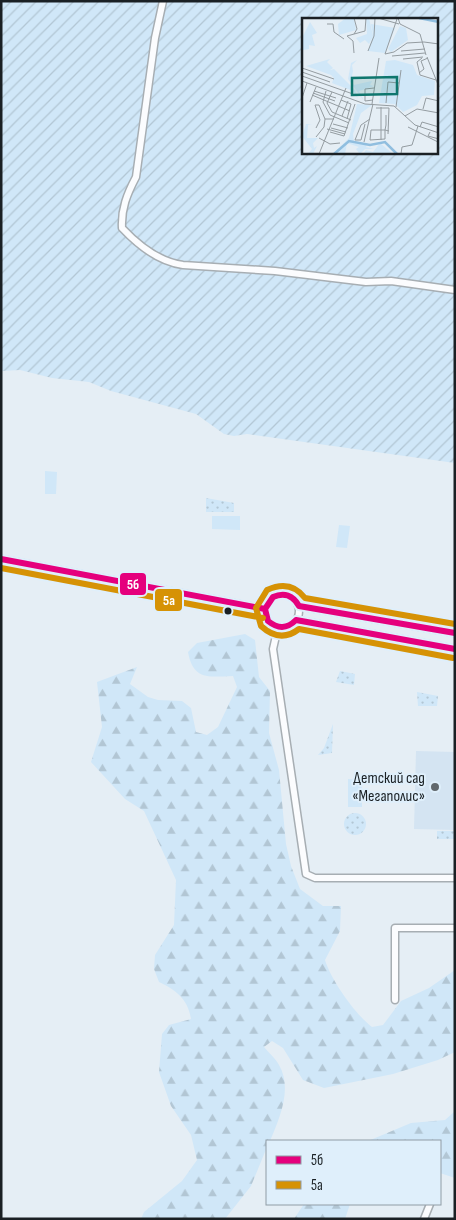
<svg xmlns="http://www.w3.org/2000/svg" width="456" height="1220" font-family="'Sofia Sans Condensed',sans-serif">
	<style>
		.built { fill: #d4e4f2 }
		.forest { fill: url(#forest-firs) }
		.park { fill: url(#park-dots) }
		.garden { fill: url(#garden-furrows); fill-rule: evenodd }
		.pitch { fill: #d0e7f8 }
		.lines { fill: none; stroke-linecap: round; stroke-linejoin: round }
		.street-casing { stroke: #a7aeb3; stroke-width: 9 }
		.street { stroke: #fbfcfe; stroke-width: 6 }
		.bus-1-casing { stroke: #dfeffb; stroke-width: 10 }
		.bus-2-casing { stroke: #dfeffb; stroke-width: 10 }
		.bus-1 { stroke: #e5007d; stroke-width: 6 }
		.bus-2 { stroke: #d69205; stroke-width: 6 }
		.bus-dot { fill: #1a2024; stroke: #dfeffb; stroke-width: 2 }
		.poi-dot { fill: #61686d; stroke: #dfeffb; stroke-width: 2 }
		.labels { text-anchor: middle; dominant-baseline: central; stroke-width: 4; stroke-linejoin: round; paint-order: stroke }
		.poi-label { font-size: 16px; fill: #1a2024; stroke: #dfeffb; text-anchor: end }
		.inset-river { fill: none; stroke: #90bedf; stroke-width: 2.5 }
		.inset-road { fill: none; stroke: #949ca1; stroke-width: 1 }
		.view { fill: #0f766e; fill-opacity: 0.15; stroke: #0f766e; stroke-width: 2.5 }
		.inset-edge { fill: none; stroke: #1a2024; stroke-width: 2.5 }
		.line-badge { stroke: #dfeffb; stroke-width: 2 }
		.badge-label { font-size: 14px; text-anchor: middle; font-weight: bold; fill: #fff }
	</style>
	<defs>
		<pattern id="forest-firs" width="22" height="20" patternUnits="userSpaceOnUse" patternTransform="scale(1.25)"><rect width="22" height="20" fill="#d0e7f8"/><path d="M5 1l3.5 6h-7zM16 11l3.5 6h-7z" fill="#b2c6d4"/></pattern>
		<pattern id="park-dots" width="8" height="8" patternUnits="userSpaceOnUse" patternTransform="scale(1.25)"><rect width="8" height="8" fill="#d0e7f8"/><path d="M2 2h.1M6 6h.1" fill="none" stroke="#b2c6d4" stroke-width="1.8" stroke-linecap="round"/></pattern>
		<pattern id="garden-furrows" width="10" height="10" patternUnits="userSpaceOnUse" patternTransform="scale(1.25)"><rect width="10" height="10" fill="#d0e7f8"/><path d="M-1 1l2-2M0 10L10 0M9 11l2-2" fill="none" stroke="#b2c6d4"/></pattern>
	</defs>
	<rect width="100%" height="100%" fill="#e5eef5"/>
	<!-- built -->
	<path class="built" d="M416 751 455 752V830L414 829Z"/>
	<!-- forest -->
	<path class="forest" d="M245 634 255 640 259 677 270 691 269 733 279 770 286 844 291 866 300 889 323 906H341L340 931 325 960C331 980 355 1014 372 1027L383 1025 401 1001 429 988 455 970V1052L438 1060 393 1074 324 1088 303 1080 283 1048 272 1041 264 1047C269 1053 276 1059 279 1065 293 1089 279 1119 270 1141H267V1147L251 1186 225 1219H141L144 1212 182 1181 197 1160 191 1135 171 1106 159 1072 162 1034 169 1025 191 1019C188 999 176 990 159 982L154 969 155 955 174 925 176 880 144 811 125 799 91 762 102 727 97 682 137 667 130 684 148 697 158 700 182 701 191 708 196 732 207 735 218 727 237 687 233 676C208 677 193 680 188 652L197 643Z
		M455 1111V1178L440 1173V1141H368L411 1123 445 1120Z
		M304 1204H350L345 1219H294Z"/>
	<!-- park -->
	<path class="park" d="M206 498 234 503V512H206Z
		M340 671 355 674 354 685 336 682Z
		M417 692 438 696 437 706H418Z
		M333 724 332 753 318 755 324 748Z
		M344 824a11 11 0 1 1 22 0a11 11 0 1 1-22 0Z
		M437 831H455V839H437Z"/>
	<!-- garden -->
	<path class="garden" d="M1 1H455V463L247 434 234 436 224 434 196 414 111 391 89 382 52 378 20 370 1 371ZM304 19H437V152H304Z"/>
	<!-- pitch -->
	<path class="pitch" d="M45 471 57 472 56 494H45Z
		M212 516H240V530L212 529Z
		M339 525 350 526 347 548 336 547Z
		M348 779 362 780V807H348Z"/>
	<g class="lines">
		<defs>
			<path id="street" d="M163 1 155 38 136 177C127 194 121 209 122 228 138 245 160 262 183 265L275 271 366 282 391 281 455 290
				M1 559 265 609
				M265 611a17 17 0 1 1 34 0a17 17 0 1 1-34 0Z
				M299 606 455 633
				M296 620 455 649
				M278 627 273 649 306 874 315 878H455
				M395 1000V928H455
				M424 1219 430 1204"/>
		</defs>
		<!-- street casing -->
		<use href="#street" class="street-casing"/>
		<!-- street -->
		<use href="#street" class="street"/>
		<defs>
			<path id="bus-1" d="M1 559 265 609
				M455 633 299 606C293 595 284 592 273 597L265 609 268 621C278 629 287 629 296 620L455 649"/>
			<path id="bus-2" d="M1 568 263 618
				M453 658 299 629C286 639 273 637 261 626L256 608 267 590C282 583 295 585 305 598L455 624"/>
		</defs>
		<!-- bus-1 casing -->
		<use href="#bus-1" class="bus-1-casing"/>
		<!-- bus-2 casing -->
		<use href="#bus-2" class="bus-2-casing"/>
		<!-- bus-1 -->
		<use href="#bus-1" class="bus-1"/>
		<!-- bus-2 -->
		<use href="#bus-2" class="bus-2"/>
	</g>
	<!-- markers -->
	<circle class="bus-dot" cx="228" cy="611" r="4.5"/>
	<circle class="poi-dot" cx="435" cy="787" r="5"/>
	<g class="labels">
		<!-- poi labels -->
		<g class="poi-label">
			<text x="425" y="778">Детский сад<tspan x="425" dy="18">«Мегаполис»</tspan></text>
		</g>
	</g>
	<!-- overview -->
	<g transform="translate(302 18)">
		<rect width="136" height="136" fill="#e5eef5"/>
		<path d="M55 86 70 87 59 95 51 116 52 125 65 126 64 129 72 131H63L58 136 54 131 57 129 45 125 43 136H31L47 120ZM4 106H5L10 107H6L5 120H16L11 125 12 130 15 128 11 136H6L10 131 0 118Z" fill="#d0e7f8"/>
		<path d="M44 0H52L54 12 37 17 36 6ZM64 0H67L71 18 67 26 63 22 58 25 54 20 65 16ZM8 4 15 15 10 17 13 28 7 27V31L1 32 0 20ZM28 41 25 44 31 50 28 52 32 51 53 72 56 81 51 73 30 65 32 60 29 57 4 48ZM55 42 50 47 51 53 49 63 52 67 70 63 68 67 72 68 57 73 62 83 46 61 49 45Z" fill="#d0e7f8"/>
		<path d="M69 6 93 10 83 35 66 33 71 17ZM98 8 104 10 106 22 89 34 86 31ZM93 42 111 47 115 57 133 63 132 77 120 78 115 87 101 94 93 86 77 85 84 43ZM78 125 91 136H61L64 132 71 134Z" fill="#d0e7f8"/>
		<path class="inset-river" d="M117 0 137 4M32 136 47 123 68 127 83 124 95 136"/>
		<path class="inset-road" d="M76 0 97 6M96 0 98 6 118 16 124 37M25 6H31L32 14 42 21M52 16 55 11 52 0M45 18 63 13 64 0M45 18 51 23 52 35M122 24 137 26M66 33 72 18 73 0M99 33 123 31M83 36 92 34 105 25 122 24M83 36 95 1M90 38 123 35M125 39 137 69M120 40 115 44 118 57 134 62M101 41 121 39M0 50 32 61M0 54 28 64M117 55 122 51 119 43 126 40M0 58 51 76M0 63 63 86 92 88 113 107 137 115M12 73 34 80M24 73 21 84 28 97 47 105M30 74 25 85 30 94 49 102M11 75 33 83M10 77 48 93M0 80 5 65M39 82 49 86 45 101M71 82 63 83V71L72 70M8 84 14 69M84 85 86 64 97 65M70 86 77 40M13 87H17L23 101H32M13 87 18 102 14 110M79 89V122M94 89 99 52M74 90H87L86 116M121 91 124 80 137 83M84 97V107L83 112V121L68 122 69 112H83L87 113M40 98 46 83M103 98 115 91 137 95M31 106 46 110M63 106 59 122H53L59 107 68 101M106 109 136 124M118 109 120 104 137 109M29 110 44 114M25 111 43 116M28 114 42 118 53 86M128 114 126 118 137 121M14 119 22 109 23 101M17 120 28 126 38 125M62 124 71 86M17 136 44 70M99 136 100 129 110 127 116 108"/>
		<path class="view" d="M95 59V76L50 77V60Z"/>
		<rect width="136" height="136" class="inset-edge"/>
	</g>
	<g class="line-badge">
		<rect x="119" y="572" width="28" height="24" rx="5" fill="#e5007d"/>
		<rect x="154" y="588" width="29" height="24" rx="5" fill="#d69205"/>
	</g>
	<g class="badge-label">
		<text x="133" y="589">5б</text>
		<text x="169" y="605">5а</text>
	</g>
	<!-- border -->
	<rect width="456" height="1220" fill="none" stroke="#1a2024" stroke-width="5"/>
	<!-- legend -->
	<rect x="266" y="1140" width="175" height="65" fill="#dfeffb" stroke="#909ca5"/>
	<rect x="276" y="1156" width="25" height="8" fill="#e5007d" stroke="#909ca5"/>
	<text x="311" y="1165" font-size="15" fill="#1a2024">5б</text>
	<rect x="276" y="1181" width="25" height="8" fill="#d69205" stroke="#909ca5"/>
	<text x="311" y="1190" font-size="15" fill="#1a2024">5а</text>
</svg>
